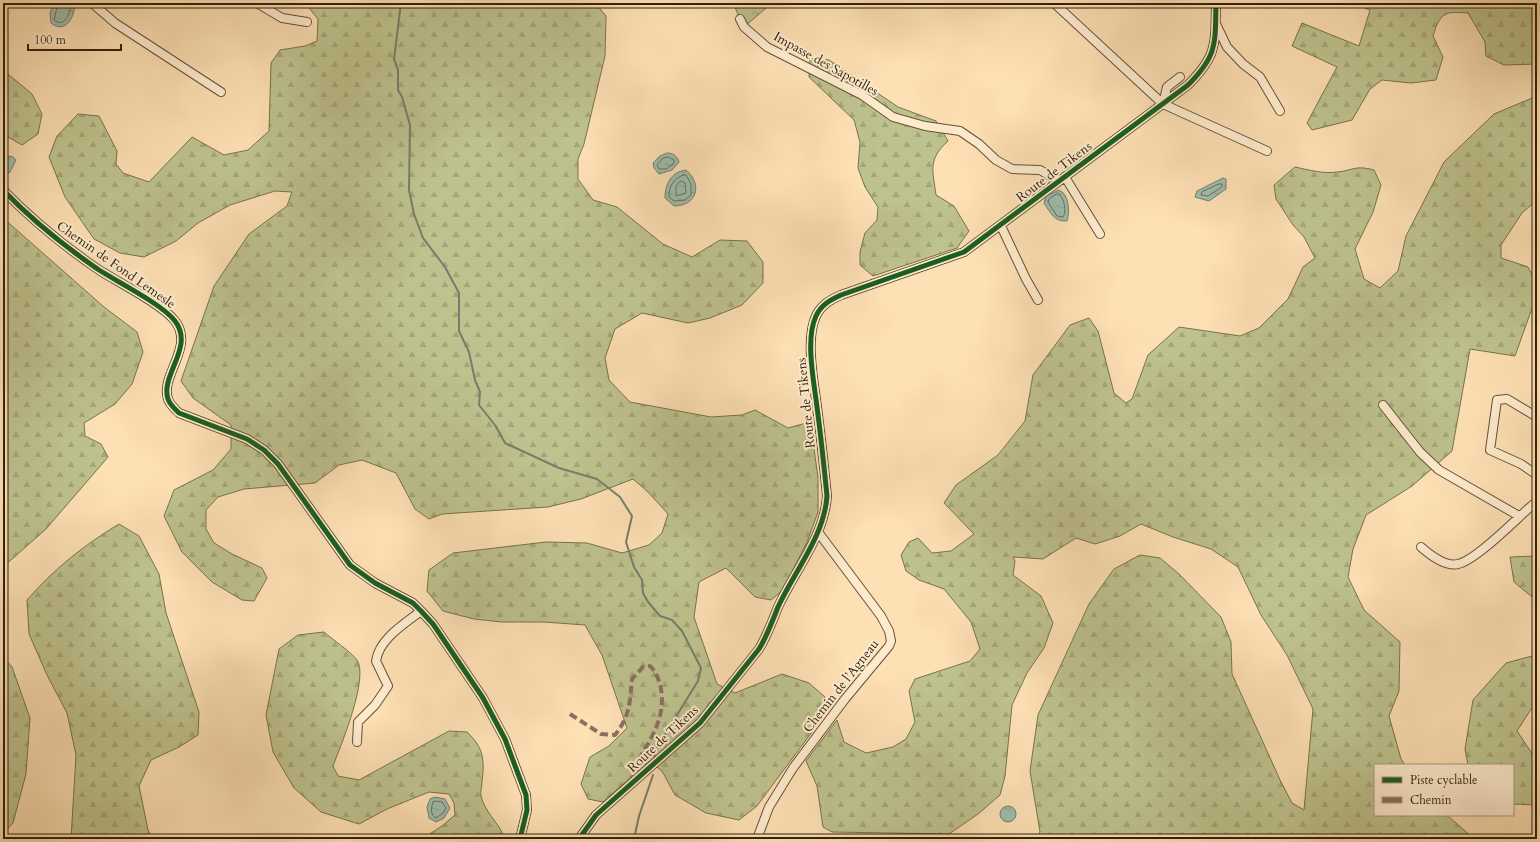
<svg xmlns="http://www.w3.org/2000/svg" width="1540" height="842" font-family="Cardo,serif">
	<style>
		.forest { fill: url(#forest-firs); stroke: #78724c }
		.park { fill: url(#park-crowns); stroke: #78724c }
		.water { fill: url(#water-ripples); stroke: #737f6c }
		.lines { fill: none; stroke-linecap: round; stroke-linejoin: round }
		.shore { stroke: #686f5c; stroke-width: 1 }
		.stream { stroke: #737f6c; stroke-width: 2 }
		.minor-casing { stroke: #655135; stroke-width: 10 }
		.minor { stroke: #feebce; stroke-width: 8 }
		.quiet { stroke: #8d6e63; stroke-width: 4; stroke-dasharray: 8 4; stroke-linecap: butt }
		.cycleway-casing { stroke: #feebce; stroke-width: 8 }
		.cycleway { stroke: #1b5e20; stroke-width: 5 }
		.labels { text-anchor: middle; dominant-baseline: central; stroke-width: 4; stroke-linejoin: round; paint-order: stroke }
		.street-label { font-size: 13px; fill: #32210b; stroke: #feebce }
	</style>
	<defs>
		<pattern id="forest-firs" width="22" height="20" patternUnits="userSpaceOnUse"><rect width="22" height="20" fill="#bec28e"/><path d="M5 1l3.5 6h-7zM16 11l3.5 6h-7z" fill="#a4a679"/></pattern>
		<pattern id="park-crowns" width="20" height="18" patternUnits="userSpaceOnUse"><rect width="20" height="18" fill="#bec28e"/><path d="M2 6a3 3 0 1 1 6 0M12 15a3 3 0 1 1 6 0" fill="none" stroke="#a4a679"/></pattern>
		<pattern id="water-ripples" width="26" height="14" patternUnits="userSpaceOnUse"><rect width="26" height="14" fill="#9fbdac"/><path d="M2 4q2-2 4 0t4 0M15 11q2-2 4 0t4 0" fill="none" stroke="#89a293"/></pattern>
	</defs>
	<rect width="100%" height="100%" fill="#fde0b4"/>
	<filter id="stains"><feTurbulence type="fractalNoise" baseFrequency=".005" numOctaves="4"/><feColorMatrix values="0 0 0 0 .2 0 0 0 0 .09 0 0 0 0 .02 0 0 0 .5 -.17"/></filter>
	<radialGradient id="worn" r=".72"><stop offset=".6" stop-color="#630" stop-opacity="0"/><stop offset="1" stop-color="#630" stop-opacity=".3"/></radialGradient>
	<!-- forest -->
	<path class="forest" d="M305 3H595L606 16 605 56 584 144 578 159V179L593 200 617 207 663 244 692 257 720 240 747 241 763 262V283L742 305 710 318 688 323 642 313 615 329 605 358 609 380 630 402 711 417 742 415 755 410 788 428 806 423 811 427 818 478V512L807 542 783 590 771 600 755 597 726 568 699 582 694 617 717 684 735 693 782 674 809 683 825 697 823 717 757 806 739 820 706 813 675 795 662 771 649 761 603 802 588 799 581 784 590 757 609 746 627 728 602 655 585 625 544 622H502L474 619 443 611 427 591 429 570 453 553 546 542 587 543 622 553 649 545 662 533 668 514 647 491 633 479 581 499 548 507 442 514 429 519 415 509 396 473 362 460 339 465 315 483 244 489 218 497 206 510V529L214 543 232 554 262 568 267 578 254 601 242 600 212 582 182 552 164 516 174 490 213 470 231 449V425L193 398 181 381 214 286 249 234 287 206 292 192 275 191 230 205 198 223 176 241 144 257 120 253 94 239 65 197 49 157 57 136 78 114 99 116 117 151 116 164 123 173 149 182 192 137 224 155 248 150 269 131 271 63 280 50 305 46 317 41 318 19Z
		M1351 3H1537V64L1504 65 1486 56 1485 42 1468 13C1444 11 1440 13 1433 36L1443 57 1436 80 1411 83 1382 80 1370 89 1352 120 1312 130 1307 123 1337 67 1292 46 1302 23 1359 46 1370 10Z
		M810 58 829 60 898 107 936 121 948 141C927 160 933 171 936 195L954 206 969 231 957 248 873 276 860 265V252L865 233 877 220 878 207 865 187 858 168 860 142 854 120 809 77Z
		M3 70 32 94 42 114 38 134 22 145 3 134Z
		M1537 96V200L1522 213 1501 245V258L1528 267 1537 284V294L1515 356 1470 349 1452 451 1412 486 1366 515 1353 549 1348 577 1364 610 1400 642 1399 691 1389 716 1401 759 1405 765H1375V815H1447L1473 838 1489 839H1037L1040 832 1030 771 1038 715 1089 604 1114 569 1140 555 1160 558 1179 574 1221 617 1231 642 1232 674 1281 782 1292 803 1304 810 1313 709 1287 655 1261 615 1238 567 1211 549 1173 537 1141 524 1120 536 1095 544 1076 538 1043 559 1013 557 1015 561 1013 575 1041 596 1053 623 1044 648 1027 673 1012 705 1005 776 1000 795 978 814 949 834 832 832 823 827 817 786 806 761 837 720 844 742 866 753 893 747 906 739 915 722 909 691 915 679 970 661 980 649 971 622 944 589 919 580 906 571 901 555 909 542 918 538 932 553 951 551 974 534 944 503 956 485 998 455 1025 421 1033 375 1070 325 1089 318 1098 331 1114 393 1126 403 1132 399 1148 355 1179 327 1240 336 1259 328 1288 299 1303 267 1315 258 1304 237 1293 225 1276 199 1274 185 1295 167C1309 170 1323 174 1338 172 1354 170 1356 165 1374 170L1381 185 1373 212 1355 249 1364 279 1380 288 1398 271 1406 236 1444 162 1494 114Z
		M3 218 104 307 137 332 143 352 132 384 115 404 84 423 85 436 101 444 108 457 46 529 3 567V349L6 334 3 329Z
		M119 524 139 536 159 574 166 613 199 712 198 735 179 747 151 760 139 786 148 830 153 839H71L76 755 67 713 47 675 29 634 27 600C54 569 84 545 119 524Z
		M1537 556V601L1514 582 1510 557Z
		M324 632C333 640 350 651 357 660 369 678 341 745 333 766L338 776 359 780 449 731 467 732C483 747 485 759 482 781 482 786 480 792 481 796 485 812 497 821 504 836L503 839H422L442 826 455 815 454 803 449 794 429 792 387 809 359 824 321 812 294 788 273 752 266 715 279 649 298 635Z
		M1537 647V700L1517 731 1537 761V805L1513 804V765H1468L1465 749 1473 700 1506 663 1532 656Z
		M3 657 12 667 30 718 26 774 13 823 3 834Z"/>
	<!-- park -->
	<path class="park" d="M733 3H772L744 27Z"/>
	<!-- water -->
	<path class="water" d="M54 3H75C75 16 66 35 51 23L50 13Z
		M667 153C673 153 677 156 679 162L672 170 659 174 654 168 653 163 660 156Z
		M8 156 13 157 16 160 10 172 3 177V157Z
		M686 170C703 184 697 206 674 206L665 198C665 184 671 172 686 170Z
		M1223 178 1226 179V189L1209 201 1195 197 1197 191Z
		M1059 190C1069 194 1070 211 1067 221 1054 222 1051 213 1044 203L1046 196Z
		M435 797 445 799 450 808 444 818 436 822 429 818 427 807 430 799Z
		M1000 814a8 8 0 1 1 16 0a8 8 0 1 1-16 0Z"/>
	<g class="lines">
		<!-- shore -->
		<path class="shore" d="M58 3 54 20C65 29 71 12 71 3
			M668 157 674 160V163L666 169H659L657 165 662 159Z
			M683 175H686L691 184V195L685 200 674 201 669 197C669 186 673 180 683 175Z
			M681 181 685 183 686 193 676 196V186Z
			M1219 184H1222V187L1208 196 1201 195 1202 192Z
			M1057 194 1060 195C1064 199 1067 212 1063 217L1057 216 1048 202 1049 199Z
			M436 801 442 802 446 808 443 813 436 818C430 815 431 808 433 802Z"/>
		<!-- stream -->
		<path class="stream" d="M401 3 394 59 398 70V90L402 97 410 125 409 190 414 214 423 238 445 267 459 293V331L469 352 475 380 480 392 479 405 495 425 505 443 559 468 597 479 620 497 632 516 626 542 634 567 642 580 643 593 648 602 660 616 672 620 682 631 701 668 698 681 656 749 654 758
			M634 839 639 816 653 775"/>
		<defs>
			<path id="minor" d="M92 3 115 23 221 92
				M257 3 282 18 307 22
				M1054 3 1163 104 1267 151
				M740 19 744 27 767 47 862 95 893 117 925 126 960 131 979 144 996 160 1012 169 1040 170 1059 181
				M1216 24 1227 47 1243 64 1260 77 1280 111
				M1163 104 1167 87 1180 77
				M1065 177 1100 234
				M3 190C32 220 64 246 99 270 118 282 163 305 175 321 195 347 160 375 168 399 170 405 175 409 179 413L247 439 264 450 278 464 350 565 375 583 413 603 421 611 433 624 483 698 505 739 526 795 527 810 520 839
				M1001 226 1026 279 1038 300
				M1383 405 1420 452 1439 470 1519 516
				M1537 417 1507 399 1497 400 1490 450 1521 464 1537 475
				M1421 547C1430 555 1445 567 1458 564 1477 560 1520 515 1537 501
				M357 742 358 722 375 705 388 686 376 661C379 639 404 624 421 611
				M579 839 596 815 700 723 759 649C767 636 772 622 778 607 795 570 824 537 827 496 824 466 821 437 817 407 814 382 805 339 816 316 821 305 830 300 841 295L964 252 1188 85C1218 55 1215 44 1216 3
				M757 839 769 807 793 768 845 699 889 646 891 641 889 631 881 616 818 532"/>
		</defs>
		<!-- minor casing -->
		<use href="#minor" class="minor-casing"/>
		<!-- minor -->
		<use href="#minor" class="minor"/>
		<!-- quiet -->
		<path class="quiet" d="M570 714 601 734 615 735C630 716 630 702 632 679L643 667 650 666C655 670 658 678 660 684 665 705 660 722 650 740 642 755 636 759 638 777"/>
		<defs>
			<path id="cycleway" d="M3 190C32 220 64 246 99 270 118 282 163 305 175 321 195 347 160 375 168 399 170 405 175 409 179 413L247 439 264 450 278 464 350 565 375 583 413 603 421 611 433 624 483 698 505 739 526 795 527 810 520 839
				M579 839 596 815 700 723 759 649C767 636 772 622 778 607 795 570 824 537 827 496 824 466 821 437 817 407 814 382 805 339 816 316 821 305 830 300 841 295L964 252 1188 85C1218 55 1215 44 1216 3"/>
		</defs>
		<!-- cycleway casing -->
		<use href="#cycleway" class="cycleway-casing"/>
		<!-- cycleway -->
		<use href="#cycleway" class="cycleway"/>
	</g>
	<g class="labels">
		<!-- street labels -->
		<g class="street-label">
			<text transform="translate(826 64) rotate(29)">Impasse des Sapotilles</text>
			<text transform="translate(1054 172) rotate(-37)">Route de Tikens</text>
			<text transform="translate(116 265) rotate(35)">Chemin de Fond Lemesle</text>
			<text transform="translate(806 403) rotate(-96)">Route de Tikens</text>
			<text transform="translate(841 686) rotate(-52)">Chemin de l’Agneau</text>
			<text transform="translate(663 739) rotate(-43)">Route de Tikens</text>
		</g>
	</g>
	<!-- margin -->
	<rect width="1540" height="842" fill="none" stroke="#fde0b4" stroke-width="16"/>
	<rect x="4" y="4" width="1532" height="834" fill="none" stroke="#32210b" stroke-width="2"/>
	<rect x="8" y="8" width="1524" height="826" fill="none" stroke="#32210b"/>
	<!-- legend -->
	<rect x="1374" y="764" width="140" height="52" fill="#feebce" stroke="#ac9a80"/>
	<rect x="1382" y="777" width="20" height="6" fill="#1b5e20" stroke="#ac9a80"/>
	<text x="1410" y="784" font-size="12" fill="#32210b">Piste cyclable</text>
	<rect x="1382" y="797" width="20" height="6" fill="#8d6e63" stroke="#ac9a80"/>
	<text x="1410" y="804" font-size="12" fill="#32210b">Chemin</text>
	<!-- scale -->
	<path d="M28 44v6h93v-6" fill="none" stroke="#32210b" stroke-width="2"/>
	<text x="34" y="44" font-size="12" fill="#32210b" stroke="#feebce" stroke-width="3" paint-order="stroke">100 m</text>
	<rect width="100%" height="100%" filter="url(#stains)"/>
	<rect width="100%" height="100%" fill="url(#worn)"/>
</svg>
